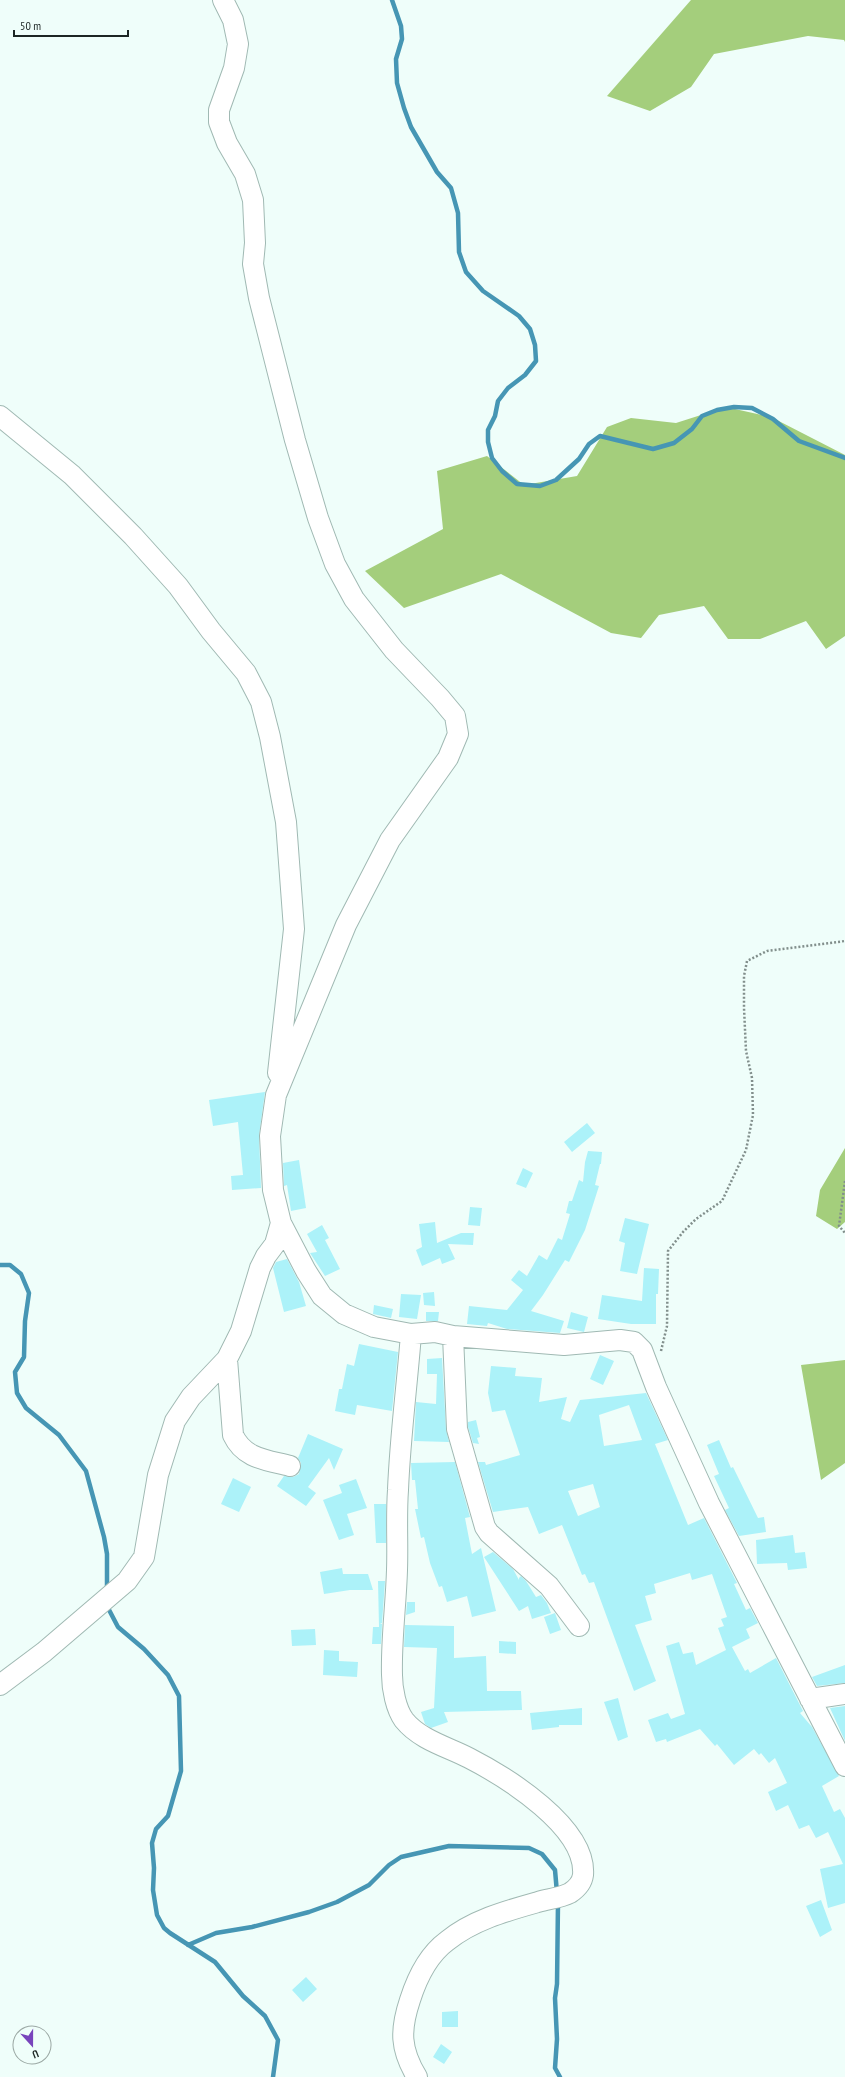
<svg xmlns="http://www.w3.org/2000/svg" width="845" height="2077" font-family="'PT Sans Narrow',sans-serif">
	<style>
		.forest { fill: #a4ce7c }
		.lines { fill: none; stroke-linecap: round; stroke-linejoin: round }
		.stream { stroke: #4696b4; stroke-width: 4.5 }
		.building { fill: #acf2f9; fill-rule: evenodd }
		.minor-casing { stroke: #a0b9b3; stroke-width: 22 }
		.path { stroke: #828f8c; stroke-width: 2.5; stroke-dasharray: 2 2; stroke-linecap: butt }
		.minor { stroke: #fff; stroke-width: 20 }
	</style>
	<rect width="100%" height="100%" fill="#effefa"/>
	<!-- forest -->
	<path class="forest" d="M691 0H845V42L844 40 808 36 714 54 691 87 650 111 607 96Z
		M726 407 771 417 845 455V636L826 649 806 621 760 639H728L704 606 659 615 641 638 611 633 501 574 404 608 365 571 443 529 437 471 487 456 524 485 577 476 607 427 631 418 676 423Z
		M845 1148V1222L837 1229 816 1216 820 1190Z
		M845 1360V1463L821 1480 801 1365Z"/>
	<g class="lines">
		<!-- stream -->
		<path class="stream" d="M392 0 401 26 402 39 396 59 397 83 404 108 411 127 437 172 451 188 458 213 459 252 466 272 483 291 519 316 530 329 535 345 536 361 525 375 508 388 498 401 495 416 488 430V442L492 458 502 471 517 484 540 486 556 480 579 459 589 444 600 436 653 449 674 443 692 429 702 416 717 410 734 407 752 408 773 419 799 441 845 458
			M0 1265H10L21 1274 29 1293 25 1321 24 1357 15 1372 17 1393 26 1408 59 1435 86 1471 104 1537 107 1554V1591
			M107 1606 118 1627 144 1649 168 1675 179 1696 181 1771 168 1816 156 1829 152 1843 154 1868 153 1890 157 1915 164 1928 170 1933 215 1962 243 1996 265 2016 278 2040 273 2077
			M558 1902 557 1984 555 1998 557 2039 555 2068 560 2077
			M188 1945 216 1933 252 1927 309 1912 337 1902 369 1885 389 1865 401 1857 449 1846 529 1848 542 1854 555 1870 557 1893"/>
	</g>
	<!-- building -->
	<path class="building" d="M265 1092 259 1136 261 1188 232 1190 231 1176 243 1175 238 1122 213 1126 209 1100Z
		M587 1123 595 1133 572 1152 564 1142Z
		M588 1151 602 1152 601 1164H600L595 1185 599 1186 585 1230 569 1262 565 1260 543 1295 531 1311 564 1321 560 1333 507 1329 488 1323 487 1326 467 1324 469 1306 507 1310 523 1290 511 1280 519 1270 527 1276 539 1255 547 1260 558 1238 562 1240 570 1214 566 1213 569 1201H572L579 1180 583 1182 585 1162Z
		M299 1160 306 1208 291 1211 287 1185 284 1186 283 1163Z
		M523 1168 533 1173 526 1188 516 1184Z
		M470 1207 482 1208 480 1226 468 1225Z
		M625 1218 649 1224 637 1274 620 1271 625 1243 619 1241Z
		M435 1222 437 1243 461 1233H474L473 1245 448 1244 455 1259 442 1264 440 1258 422 1266 416 1250 422 1247 419 1224Z
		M322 1225 329 1238 325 1240 340 1269 325 1276 310 1253 317 1252 307 1234Z
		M287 1259 299 1282 306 1306 284 1312 273 1268 276 1262Z
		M644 1268 659 1269 658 1294H656V1324H631L598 1319 602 1295 642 1301Z
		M434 1292 435 1306 424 1305 423 1293Z
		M401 1294 421 1295 417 1319 399 1317Z
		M374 1305 393 1309 391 1318 373 1314Z
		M426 1312H439L438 1321H426Z
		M571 1312 588 1317 584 1332 567 1328Z
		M359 1344 398 1352 392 1411 357 1405 355 1415 335 1411 339 1389H342L347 1364 354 1366Z
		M600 1355 614 1361 603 1385 590 1379Z
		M442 1358 446 1429 449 1442 414 1441 416 1402 436 1404 437 1374H427V1359Z
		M491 1366 516 1368 515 1376 542 1378 539 1402 567 1397 561 1419 570 1422 580 1400 646 1393 668 1440 655 1444 688 1525 704 1518 737 1583 734 1584 746 1610 750 1608 758 1623 746 1629 750 1638 732 1647 745 1671 748 1669 750 1673 776 1658 803 1711 800 1713 812 1727 839 1776 822 1786 834 1812 840 1809 845 1818V1903L828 1908 820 1869 843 1864 828 1832 816 1838 809 1825 799 1829 788 1805 776 1811 768 1792 787 1783 775 1758 769 1763 761 1753 759 1755 754 1749 734 1765 717 1744 715 1746 700 1729 667 1742 666 1739 656 1742 648 1720 668 1713 671 1719 685 1714 666 1646 679 1642 683 1654 693 1652 696 1665 726 1650 718 1628 724 1626 721 1619 727 1617 712 1574 692 1580 690 1573 654 1584 656 1593 645 1596 652 1620 635 1625 656 1681 634 1691 594 1582 589 1583 585 1574 582 1575 562 1525 539 1534 528 1507 493 1512 478 1462H485L486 1465 520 1455 505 1410 492 1412 488 1393ZM629 1405 642 1440 604 1446 599 1415ZM593 1484 600 1507 578 1516 568 1491Z
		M476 1420 480 1437 477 1438 479 1444 473 1443 468 1427V1422Z
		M308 1434 343 1449 334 1470 329 1458 308 1487 316 1493 306 1506 277 1486 284 1476 293 1477 299 1474 301 1463 298 1458Z
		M719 1440 731 1468 733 1467 758 1518 764 1517 766 1532 739 1536 725 1510 729 1508 714 1476 719 1474 707 1445Z
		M455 1462 470 1517 465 1518 472 1554 481 1548 496 1611 472 1617 467 1596 447 1602 442 1586 439 1587 430 1563 424 1537 421 1538 415 1509H418L415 1480H412L411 1463Z
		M233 1478 251 1487 239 1512 221 1504Z
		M356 1479 367 1508 347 1514 354 1535 339 1540 323 1500 342 1493 339 1485Z
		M374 1504H386V1543H376Z
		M793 1535 795 1553 805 1552 807 1568 788 1570 787 1563 757 1564 756 1540Z
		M493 1552 513 1569 519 1580V1578L521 1576 526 1581 536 1597 541 1595 547 1603 551 1613 532 1619 528 1606 519 1611 484 1557Z
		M342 1568 343 1574H368L373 1590H350L324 1594 320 1572Z
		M378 1581H385L382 1623 380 1624H382L381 1644H372L373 1627H379Z
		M407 1602H415V1612L406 1615Z
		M555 1613 561 1630 550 1634 544 1617Z
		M405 1625 454 1626V1658L486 1656 487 1691H521L522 1710 444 1712 448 1722 431 1728 425 1724 421 1712 434 1708 437 1648 404 1647Z
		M315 1629 316 1645 292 1646 291 1630Z
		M499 1641 516 1642V1654L499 1653Z
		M324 1650 339 1651V1661L358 1662 357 1677 323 1675Z
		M845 1665V1683L817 1686 812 1677Z
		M618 1698 628 1737 618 1741 604 1702Z
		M845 1706V1741L830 1708Z
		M582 1708V1725H559V1727L532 1730 530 1713Z
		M821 1900 832 1930 820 1937 806 1906Z
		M306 1977 317 1989 303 2002 292 1990Z
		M458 2011V2027H442V2012Z
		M441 2044 452 2052 444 2064 433 2057Z"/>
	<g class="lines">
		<defs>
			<path id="minor" d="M223 0 233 20 238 44 234 68 219 110V122L227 143 245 174 253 200 255 243 253 264 259 298 295 440 318 518 335 564 354 599 394 650 440 698 455 716 458 734 448 758 390 840 346 925 276 1095 270 1136 273 1190 281 1223 306 1271 322 1296 344 1314 374 1327 411 1334 435 1332 453 1336 564 1345 620 1340 634 1342 642 1350 656 1387 709 1503 845 1766
				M0 416 72 475 133 536 178 586 211 631 246 673 261 702 270 737 286 822 294 929 278 1073
				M411 1334C407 1386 400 1438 398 1490 396 1517 398 1544 397 1570 396 1605 391 1640 392 1675 392 1689 396 1709 404 1720 420 1740 448 1747 469 1758 506 1777 587 1827 583 1875 582 1883 576 1889 570 1893 560 1898 548 1899 538 1902 506 1911 473 1920 447 1941 428 1955 417 1978 410 2000 400 2030 400 2049 417 2077
				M453 1336 457 1429 485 1527 489 1533 549 1586 579 1626
				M227 1359 233 1435C244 1459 267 1460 290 1466
				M0 1685 44 1652 127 1581 144 1557 158 1475 175 1421 191 1397 227 1359 241 1331 260 1268 266 1256 275 1244 281 1223
				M810 1699 845 1694"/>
		</defs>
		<!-- minor casing -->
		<use href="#minor" class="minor-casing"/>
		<!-- path -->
		<path class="path" d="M845 1181 839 1226 845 1233
			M661 1351 667 1326 668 1251 683 1232 696 1219 722 1201 746 1150 753 1115 752 1078 746 1051 744 1008V976L747 961 767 951 845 941"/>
		<!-- minor -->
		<use href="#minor" class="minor"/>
	</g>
	<!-- north arrow -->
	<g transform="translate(32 2045) rotate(159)"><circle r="19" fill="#effefa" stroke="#9ba8a4"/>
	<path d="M0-3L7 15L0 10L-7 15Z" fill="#7844bc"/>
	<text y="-6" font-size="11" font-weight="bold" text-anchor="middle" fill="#1c2624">U</text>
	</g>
	<!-- scale -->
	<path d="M14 30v6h114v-6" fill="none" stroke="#1c2624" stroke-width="2"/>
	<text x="20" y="30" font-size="12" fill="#1c2624" stroke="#effefa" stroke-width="3" paint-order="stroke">50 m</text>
</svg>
